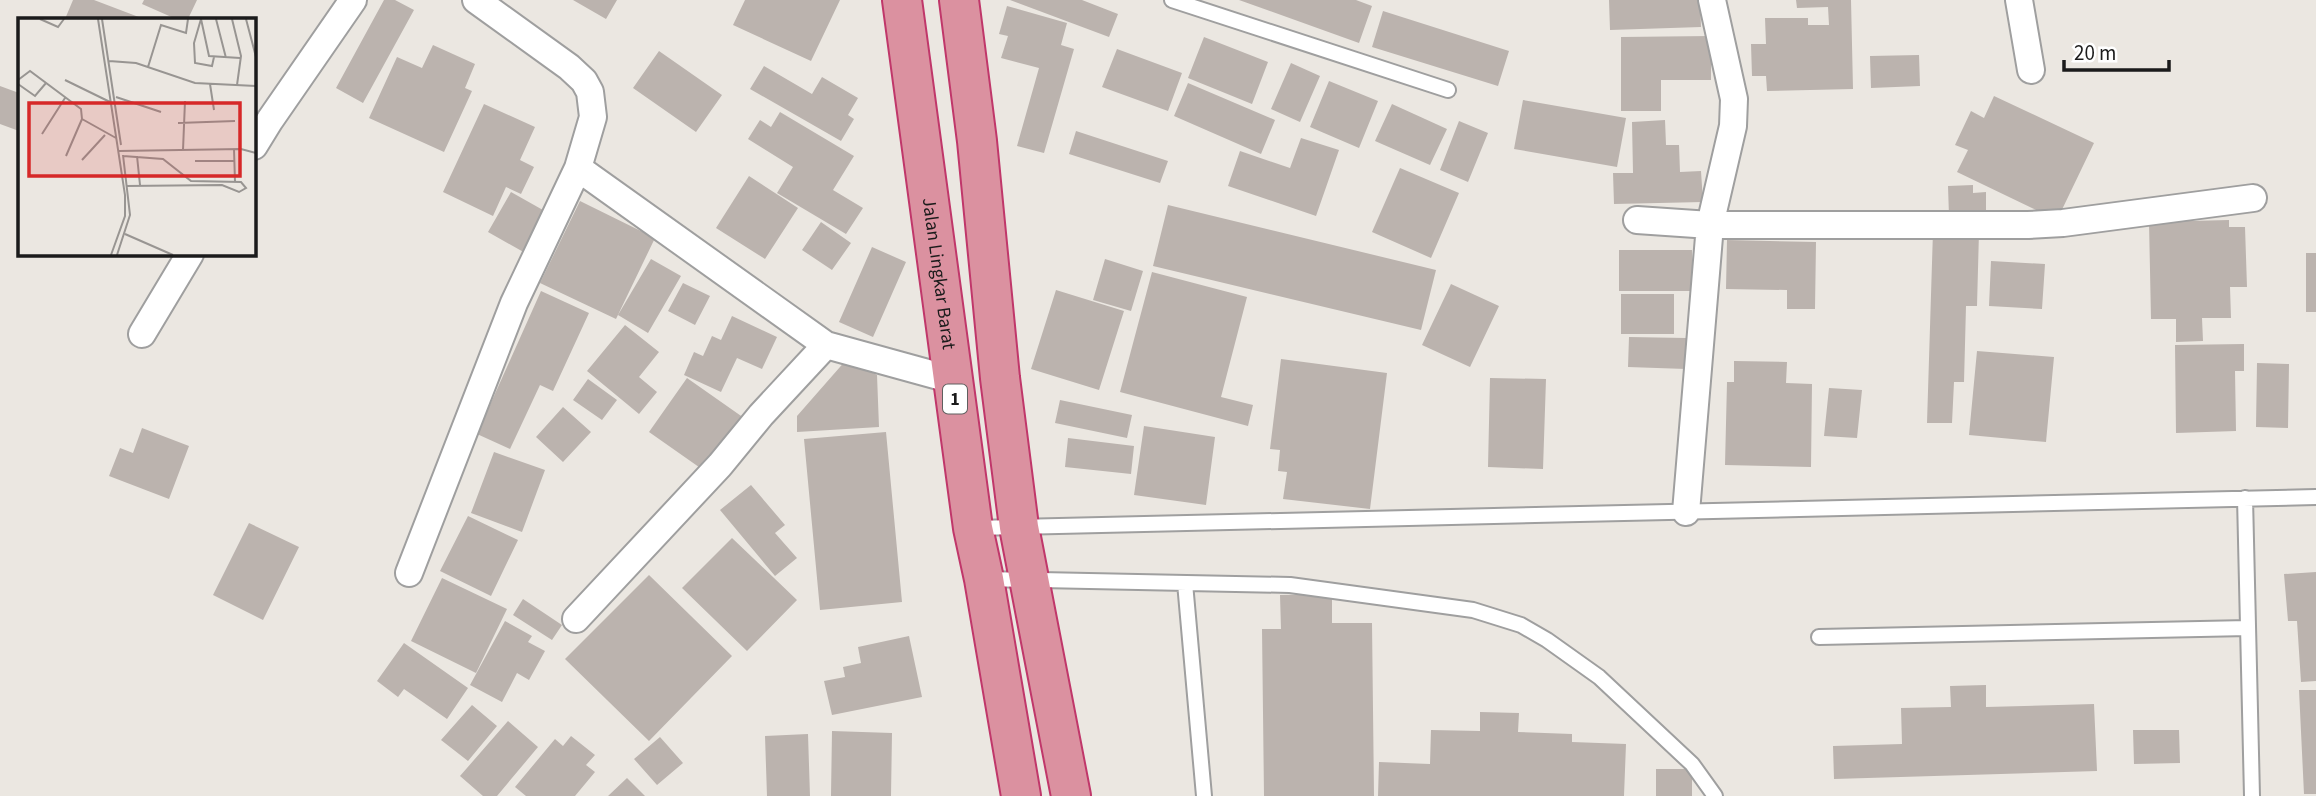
<svg xmlns="http://www.w3.org/2000/svg" width="2316" height="796" font-family="'Source Sans 3',sans-serif">
	<style>
		.building { fill: #bbb3ae }
		.lines { fill: none; stroke-linecap: round; stroke-linejoin: round }
		.lane-casing { stroke: #9f9f9f; stroke-width: 18 }
		.street-casing { stroke: #9f9f9f; stroke-width: 30 }
		.highway-casing { stroke: #c0376a; stroke-width: 42 }
		.lane { stroke: #fff; stroke-width: 14 }
		.street { stroke: #fff; stroke-width: 26 }
		.highway { stroke: #db91a0; stroke-width: 38 }
		.labels { text-anchor: middle; dominant-baseline: central; stroke-width: 7; stroke-linejoin: round; paint-order: stroke }
		.shield { fill: #fff; stroke: #5f5f5f; stroke-width: 2 }
		.shield-label { font-size: 18px; font-weight: bold; fill: #1b1b1b }
		.street-label { font-size: 19px; fill: #1b1b1b; stroke: #fff }
		.inset-road { fill: none; stroke: #989592; stroke-width: 2 }
		.view { fill: #d62828; fill-opacity: 0.15; stroke: #d62828; stroke-width: 3.5 }
		.inset-edge { fill: none; stroke: #1b1b1b; stroke-width: 3.5 }
	</style>
	<rect width="100%" height="100%" fill="#ebe7e1"/>
	<!-- building -->
	<path class="building" d="M73 0H94L144 19H65Z
		M144 0H197L188 19H176L142 4Z
		M384 0H395L414 10 363 103 336 88Z
		M573 0H617L606 19Z
		M745 0H840L811 61 733 25Z
		M1010 0H1082L1118 14 1109 37Z
		M1239 0H1356L1372 6 1359 43Z
		M1609 0H1700L1701 27 1610 30Z
		M1796 0H1851L1853 89 1767 91 1766 76H1752L1751 44H1766L1765 18H1808V25H1829L1828 7 1797 8Z
		M1007 6 1067 23 1061 45 1074 49 1044 153 1017 146 1039 68 1001 58 1008 36 999 34Z
		M1383 11 1509 51 1498 86 1372 47Z
		M1711 36V80H1661V111H1621V37Z
		M1204 37 1268 62 1252 104 1188 78Z
		M433 45 475 64 465 88 472 91 444 152 369 118 397 57 422 68Z
		M1117 49 1182 73 1168 111 1102 87Z
		M659 51 722 95 696 132 633 88Z
		M1919 55 1920 86 1871 88 1870 56Z
		M1291 63 1320 76 1300 122 1271 109Z
		M764 66 812 94 822 77 858 98 848 115 854 119 841 141 750 89Z
		M1329 81 1378 101 1359 148 1310 127Z
		M1188 83 1275 120 1261 154 1174 116Z
		M0 86 19 93V131L0 124Z
		M1994 96 2094 143 2057 220 1957 172 1968 150 1955 145 1971 111 1984 118Z
		M1523 100 1626 118 1617 167 1514 149Z
		M484 104 535 127 520 160 534 167 521 194 506 187 493 216 443 192Z
		M1392 104 1447 129 1430 165 1375 141Z
		M780 112 854 156 833 190 863 208 846 234 777 193 793 167 748 139 760 120 771 127Z
		M1665 120 1666 145H1679L1680 172 1701 171 1703 202 1614 204 1613 173H1633L1632 122Z
		M1459 121 1488 133 1468 182 1440 170Z
		M1076 131 1168 161 1160 183 1069 154Z
		M1301 138 1339 150 1316 216 1228 186 1240 151 1290 168Z
		M1400 168 1459 193 1431 258 1372 232Z
		M749 176 798 208 765 259 716 228Z
		M1973 185V193L1986 192V216H1949L1948 186Z
		M511 192 550 214 527 254 488 232Z
		M580 201 655 238 616 319 540 283Z
		M1168 205 1436 270 1421 330 1153 266Z
		M2229 220V227H2245L2247 287H2230L2231 318H2202L2203 341 2176 342V319H2151L2149 222Z
		M821 222 851 243 832 270 802 250Z
		M1933 231 1979 232 1977 306H1966L1964 382H1954L1952 423H1927Z
		M1727 240 1816 242 1815 309H1787V290L1726 289Z
		M872 247 906 262 873 337 839 322Z
		M1619 250H1692L1693 291H1619Z
		M2306 253H2316V312H2306Z
		M651 259 681 276 648 333 618 315Z
		M1105 259 1143 271 1131 311 1093 300Z
		M1991 261 2045 264 2042 309 1989 306Z
		M1152 272 1247 297 1221 397 1253 405 1248 426 1120 392Z
		M683 283 710 296 695 325 668 311Z
		M1451 284 1499 306 1470 367 1422 345Z
		M1056 290 1124 311 1099 390 1031 369Z
		M541 291 589 313 553 391 540 385 510 449 477 434Z
		M1621 294H1674V334H1621Z
		M732 316 777 337 762 369 737 358 721 392 684 375 694 352 703 356 712 336 721 340Z
		M625 325 659 352 639 377 657 392 639 414 587 371Z
		M1629 337 1686 338V369L1628 367Z
		M2244 344V371H2235L2236 431 2176 433 2175 345Z
		M1977 351 2054 357 2046 442 1969 435Z
		M847 359 877 375 879 427 797 432V416Z
		M1281 359 1387 373 1370 509 1283 499 1287 472 1278 471 1280 450 1270 449Z
		M1734 361 1787 362 1786 383 1812 384 1811 467 1725 465 1727 382H1734Z
		M2257 363 2289 364 2288 428 2256 427Z
		M687 378 744 418 706 472 649 432Z
		M1490 378 1546 379 1543 469 1488 467Z
		M588 379 617 400 602 420 573 400Z
		M1829 388 1862 390 1857 438 1824 436Z
		M1060 400 1132 415 1127 438 1055 423Z
		M563 407 591 432 563 462 536 437Z
		M1144 426 1215 437 1206 505 1134 495Z
		M142 428 189 446 169 499 109 476 120 448 133 453Z
		M886 432 902 602 820 610 804 439Z
		M1068 438 1134 446 1131 474 1065 467Z
		M494 452 545 470 522 532 471 513Z
		M751 485 785 525 775 533 797 558 775 576 720 510Z
		M468 516 518 540 491 596 440 571Z
		M249 523 299 547 263 620 213 595Z
		M732 538 797 600 747 651 682 588Z
		M2316 572V681L2301 682 2297 621H2288L2284 574Z
		M649 575 732 656 649 741 565 659Z
		M442 578 507 609 476 673 411 641Z
		M1332 594V623H1372L1374 796H1264L1262 629H1281L1280 595Z
		M523 599 562 625 552 640 513 615Z
		M505 621 532 636 528 642 545 651 529 680 517 673 502 702 470 685Z
		M909 636 922 697 832 715 824 681 845 677 843 667 861 663 858 647Z
		M404 643 468 688 447 719 404 689 398 697 377 681Z
		M1986 685V707L2094 704 2097 771 1834 779 1833 746 1902 744 1901 708 1951 707 1950 686Z
		M2299 690H2316V794H2304Z
		M472 705 497 726 468 761 441 740Z
		M1480 712 1519 713 1518 732 1572 734V742L1626 744 1624 796H1378L1379 762 1430 764 1431 730 1480 731Z
		M508 721 538 747 497 796H483L460 776Z
		M2133 730H2179L2180 763 2134 764Z
		M832 731 892 733 891 796H831Z
		M808 734 810 796H767L765 736Z
		M571 736 595 755 586 765 595 772 575 796H526L515 787 555 739 563 746Z
		M660 737 683 763 657 785 634 759Z
		M1656 769H1692V796H1656Z
		M627 778 645 796H608Z"/>
	<g class="lines">
		<defs>
			<path id="lane" d="M1172 0 1448 90
				M2245 498 2252 796
				M974 528 2316 497
				M985 579 1290 585 1473 610 1521 625 1547 640 1599 677 1692 764 1715 796
				M1185 583 1204 796
				M1819 637 2248 628"/>
			<path id="street" d="M476 0 569 67 584 81 590 92 593 117 578 168 826 345 953 380
				M2019 0 2031 70
				M254 146 270 120 353 0
				M1637 220 1710 225H2028L2063 223 2253 198
				M142 334 190 254
				M1686 512 1710 225 1733 126 1734 99 1712 0
				M409 573 514 303 578 168
				M576 619 720 465 761 415 826 345"/>
			<g id="highway">
				<path id="s1" d="M902 0 973 528 984 579 1021 796"/>
				<path d="M959 0 977 141 1000 378 1019 527 1071 796"/>
			</g>
		</defs>
		<!-- lane casing -->
		<use href="#lane" class="lane-casing"/>
		<!-- street casing -->
		<use href="#street" class="street-casing"/>
		<!-- highway casing -->
		<use href="#highway" class="highway-casing"/>
		<!-- lane -->
		<use href="#lane" class="lane"/>
		<!-- street -->
		<use href="#street" class="street"/>
		<!-- highway -->
		<use href="#highway" class="highway"/>
	</g>
	<g class="labels">
		<!-- shield labels -->
		<rect class="shield" x="943" y="384.5" width="24" height="29" rx="5"/>
		<g class="shield-label">
			<text x="955" y="399">1</text>
		</g>
		<!-- street labels -->
		<g class="street-label">
			<text stroke="none"><textPath href="#s1" startOffset="276">Jalan Lingkar Barat</textPath></text>
		</g>
	</g>
	<!-- overview -->
	<g transform="translate(18 18)">
		<rect width="238" height="238" fill="#ebe7e1"/>
		<path class="inset-road" d="M22 1 40 9 46 1M80 1 107 177V198L93 237M84 1 103 127M183 1 176 25 177 45 194 48 196 39M183 1 191 38 222 40M198 1 208 40M214 1 223 38 219 67M228 1 238 39M91 43 118 45 177 65 238 68M130 49 143 7 168 15 170 1M0 62 12 53 63 91 64 101 98 120M47 62 92 84M0 66 17 78 28 65M192 66 196 92M98 79 143 94M160 105 217 103M24 116 47 80M216 131 217 164M165 132 167 83M101 133 223 131 238 135M48 138 64 101M105 138 145 141 173 163 223 164 228 170 221 174 204 167 108 168M119 138 122 167M64 142 87 117M177 143H216M107 216 155 237M99 237 112 197 105 137"/>
		<path class="view" d="M11 85H222V158H11Z"/>
		<rect width="238" height="238" class="inset-edge"/>
	</g>
	<!-- scale -->
	<path d="M2064 60v10h105v-10" fill="none" stroke="#1b1b1b" stroke-width="3.5"/>
	<text x="2074" y="60" font-size="21" fill="#1b1b1b" stroke="#ffffff" stroke-width="5" paint-order="stroke">20 m</text>
</svg>
